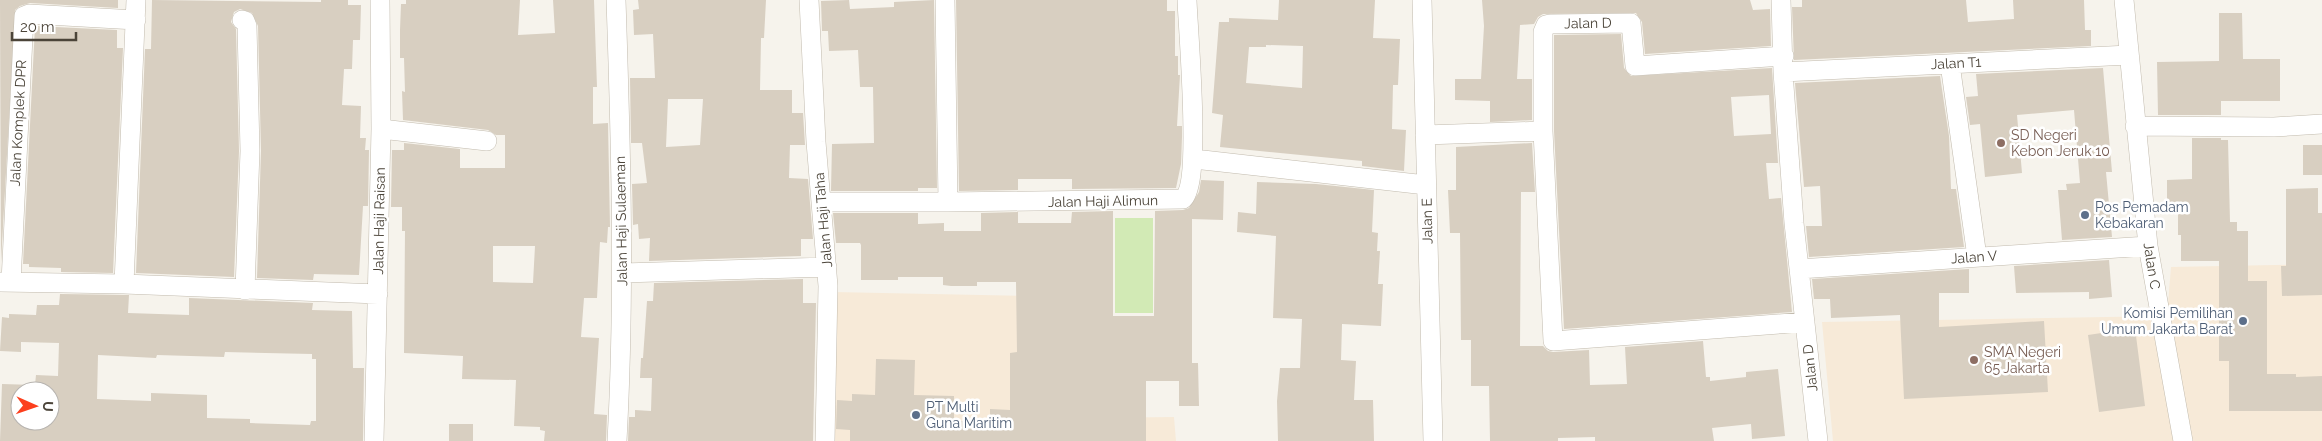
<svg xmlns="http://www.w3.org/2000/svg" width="2322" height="441" font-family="Raleway,sans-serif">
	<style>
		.commercial { fill: #f7ead8 }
		.green { fill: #d2eab5 }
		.building { fill: #d8cfc1; fill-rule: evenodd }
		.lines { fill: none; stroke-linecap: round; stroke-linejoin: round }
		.street-casing { stroke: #c2bbae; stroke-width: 20 }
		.street { stroke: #fff; stroke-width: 19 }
		.education-dot { fill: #8d6e63; stroke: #fff; stroke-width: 2 }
		.service-dot { fill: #5c6f8a; stroke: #fff; stroke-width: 2 }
		.labels { text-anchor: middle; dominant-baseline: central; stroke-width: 5; stroke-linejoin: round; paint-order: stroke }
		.street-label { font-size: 14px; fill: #4b4439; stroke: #fff }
		.education-label { font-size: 14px; fill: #785e54; stroke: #fff; text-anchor: start }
		.service-label { font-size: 14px; fill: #4e5e75; stroke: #fff; text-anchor: start }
	</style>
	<rect width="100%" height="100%" fill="#f6f3ec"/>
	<!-- commercial -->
	<path class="commercial" d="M2322 264V441H1833L1822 322 2167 316 2171 267Z
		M833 292 1086 297 1088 418 1174 417 1176 441H828Z"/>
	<!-- green -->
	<path class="green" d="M1115 218H1153V313H1115Z"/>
	<!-- building -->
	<path class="building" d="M0 0H118V8L30 3 20 6 15 10 1 263Z
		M152 0 321 2V0H348V5H361L360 40H353L352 69H344L342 105 361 106 360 138H366L365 150H369L368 206H363L359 275 314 274 313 280 257 278 261 151 258 26 252 13 240 9 234 12 231 22 236 29 239 151 234 277 136 273 145 49H151Z
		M406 0H520L518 35 555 33 553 0H594L597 87H593V124L608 123 610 227H608L607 243 600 242 597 298H584L581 337 599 338 594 414 607 415 606 441H544L545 431 540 430V427L514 426 516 380 462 379 463 356 404 353 405 231H402V207H391L392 150H404V143L460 149V168H505V135H496L488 130 403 120 402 91 405 92 404 58H400V30L401 4H406ZM493 246H535L533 283 493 282Z
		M638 0H766L764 38H761L760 90H792V113H803L805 145H790L789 178 808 179 813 239H801V256L649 261 650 238 639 239 638 224 633 225 632 184 647 183 642 143H631L630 78H655L653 34 634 35 633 10 639 9ZM668 99H703L700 145 666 147Z
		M849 0 850 9 894 7V2L934 0 937 188H918V191H831L832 144 874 143 873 87H860L858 50 829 51 828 31H822L821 1Z
		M956 0H1167V11H1175V56H1178V75H1180L1177 126H1182V137L1181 164 1176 188 1072 189V179H1018V190L959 191Z
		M1279 0H1375L1373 38 1400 39 1398 85H1393L1392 129 1406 130 1404 171 1362 166V161L1220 147 1223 115 1212 113 1219 22H1229V18L1278 20ZM1266 45 1303 46 1302 88 1246 83 1249 47H1266Z
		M1482 0H1750L1753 10 1770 9 1771 46 1645 54 1642 22 1636 13 1543 14 1538 17 1534 24 1520 25 1517 79H1532V120L1490 122V101L1455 100V79H1481L1484 26Z
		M1802 0H1966L1968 22 2014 19 2013 0H2084L2085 30H2091V46L1794 60 1792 7H1802Z
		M2219 13H2242L2243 59H2280V101H2221V115H2158L2157 62 2219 61Z
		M35 26 117 30V48H123L113 273 61 272V268L29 267V264H23Z
		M1621 34 1624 68 1631 76 1772 68 1778 163H1766L1769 199 1781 198 1792 312 1564 329 1554 131V35ZM1769 95 1771 134 1734 136 1731 97Z
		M2103 68 2112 172H2106L2112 237 2062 240 2058 190H2067L2066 184 2080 183 2074 110 2017 115 2022 173 1985 177 1980 124 1970 125 1966 97 1978 96 1976 74Z
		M1940 76 1949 136 1951 189H1956L1964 247 1809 257 1806 226H1822L1820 186 1804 187 1795 83Z
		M2192 138H2221V140H2228L2230 222H2237V231H2248V281H2267V374H2296V377L2322 376V411H2229V361H2219V261H2181V235H2178V204H2167V180L2192 179Z
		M1532 143 1535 192H1521L1520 346H1543L1548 351 1553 352 1589 350 1590 385 1627 384 1625 347 1703 341 1706 377H1710V381L1746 377V372L1778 369 1785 436 1752 439 1751 424 1712 428 1714 441H1595V437L1558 438V441H1490L1489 386H1471V340H1461L1460 233H1450L1448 190H1456V147Z
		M2303 145H2322V175H2303Z
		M1201 180 1224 181 1223 220 1192 219V363H1198L1199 406H1179V381H1146V441H850V430L836 429 837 400 852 401V394L875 395 876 359 915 360 914 395 954 396V421H990V409L1010 410V353L1017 352 1016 282H977V286H951L943 285V277H898V280H861V245L860 243H836L833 213H918V224L944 223V231H981V213L1018 212V223H1071L1072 212 1113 211V316H1154L1155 211 1183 210 1189 208 1199 192Z
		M1257 182 1316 184 1374 190 1372 232 1378 233 1377 251H1380L1378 284H1383L1381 326 1342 324 1341 360 1356 361 1354 400H1373L1374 441H1278L1277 401 1280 368H1300L1302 319 1273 318 1276 236 1237 232 1238 212 1256 214Z
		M2318 188V213H2322V295L2282 296 2281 266H2286V189Z
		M2109 260 2112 297 2089 299V292L2016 293 2014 266Z
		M1969 269V293H1939V327L2044 321 2048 392 1904 399 1900 315 1831 318 1830 299H1814L1812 279Z
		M803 279V303H816L813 441H628L629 417H635V410L651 411 652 378H640L641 358H643L647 301H653L654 283Z
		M60 294 129 295 128 313 189 315V298L313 303 312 310 352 311 353 368H364L363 441H0L2 384 35 385 36 375 58 376 59 343 21 342V352L0 351 2 317 9 318V314L36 315 37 305H59ZM225 352 312 354V359H316V421H311L310 425 250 423V419L207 418V395L151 393V401L97 399 98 355 156 358 157 355 224 357ZM20 391H50V421H20Z
		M2135 328 2145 406 2099 412 2088 335Z
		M449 424H473V441H449Z"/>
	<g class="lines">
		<defs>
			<path id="street" d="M616 0C621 147 625 294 617 441
				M809 0 816 142 828 286 825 441
				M945 0 948 202
				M1422 0 1433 441
				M1781 0 1783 72 1794 223 1818 441
				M2124 0 2148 246 2183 441
				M242 20 245 21 247 26 250 151 245 290
				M1950 64 1977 257
				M1783 72 2129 55
				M2135 126 2274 127 2322 124
				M381 129 487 141
				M1543 131 1553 341 1805 322
				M1425 135 1543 131V32L1546 25 1550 24 1631 23 1635 66 1784 56
				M1194 159 1426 185
				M821 202H948L1183 199C1202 183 1188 31 1187 0
				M1799 269 2148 246
				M623 273 827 267
				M0 282 124 284 378 294
				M11 282 24 16 29 14 136 20
				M124 284 136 0
				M374 441 381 129 380 0"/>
		</defs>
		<!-- street casing -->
		<use href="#street" class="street-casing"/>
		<!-- street -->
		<use href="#street" class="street"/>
	</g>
	<!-- markers -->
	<g class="education-dot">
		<circle cx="2001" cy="143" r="5"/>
		<circle cx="1974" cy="360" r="5"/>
	</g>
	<g class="service-dot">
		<circle cx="2085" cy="215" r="5"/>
		<circle cx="2243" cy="321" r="5"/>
		<circle cx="916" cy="415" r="5"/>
	</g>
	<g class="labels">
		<!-- street labels -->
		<g class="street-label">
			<text transform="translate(1588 23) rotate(-1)">Jalan D</text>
			<text transform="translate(1956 63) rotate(-3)">Jalan T1</text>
			<text transform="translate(18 123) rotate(-87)">Jalan Komplek DPR</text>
			<text transform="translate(1103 201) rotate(-1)">Jalan Haji Alimun</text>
			<text transform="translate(823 220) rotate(-95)">Jalan Haji Taha</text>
			<text transform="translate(379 221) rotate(-89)">Jalan Haji Raisan</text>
			<text transform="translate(621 221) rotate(-91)">Jalan Haji Sulaeman</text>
			<text transform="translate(1427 221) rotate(-91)">Jalan E</text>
			<text transform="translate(1974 257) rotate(-4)">Jalan V</text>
			<text transform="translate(2152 266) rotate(81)">Jalan C</text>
			<text transform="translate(1810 368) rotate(-96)">Jalan D</text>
		</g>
		<!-- education labels -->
		<g class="education-label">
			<text x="2011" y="135">SD Negeri<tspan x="2011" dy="16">Kebon Jeruk 10</tspan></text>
			<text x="1984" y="352">SMA Negeri<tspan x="1984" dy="16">65 Jakarta</tspan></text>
		</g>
		<!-- service labels -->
		<g class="service-label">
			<text x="2095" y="207">Pos Pemadam<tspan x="2095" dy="16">Kebakaran</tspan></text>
			<text x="2233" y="313" text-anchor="end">Komisi Pemilihan<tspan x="2233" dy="16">Umum Jakarta Barat</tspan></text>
			<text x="926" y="407">PT Multi<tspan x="926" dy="16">Guna Maritim</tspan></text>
		</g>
	</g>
	<!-- north arrow -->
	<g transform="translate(35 406) rotate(92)"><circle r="24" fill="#ffffff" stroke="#b7b4b0"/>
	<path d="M0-4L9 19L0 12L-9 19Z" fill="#fc3f1d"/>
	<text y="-8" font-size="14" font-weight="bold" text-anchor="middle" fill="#4b4439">U</text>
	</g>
	<!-- scale -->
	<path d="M12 32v8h64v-8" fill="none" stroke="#4b4439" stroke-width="2.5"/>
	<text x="20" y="32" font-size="15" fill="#4b4439" stroke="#ffffff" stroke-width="4" paint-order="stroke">20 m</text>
</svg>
